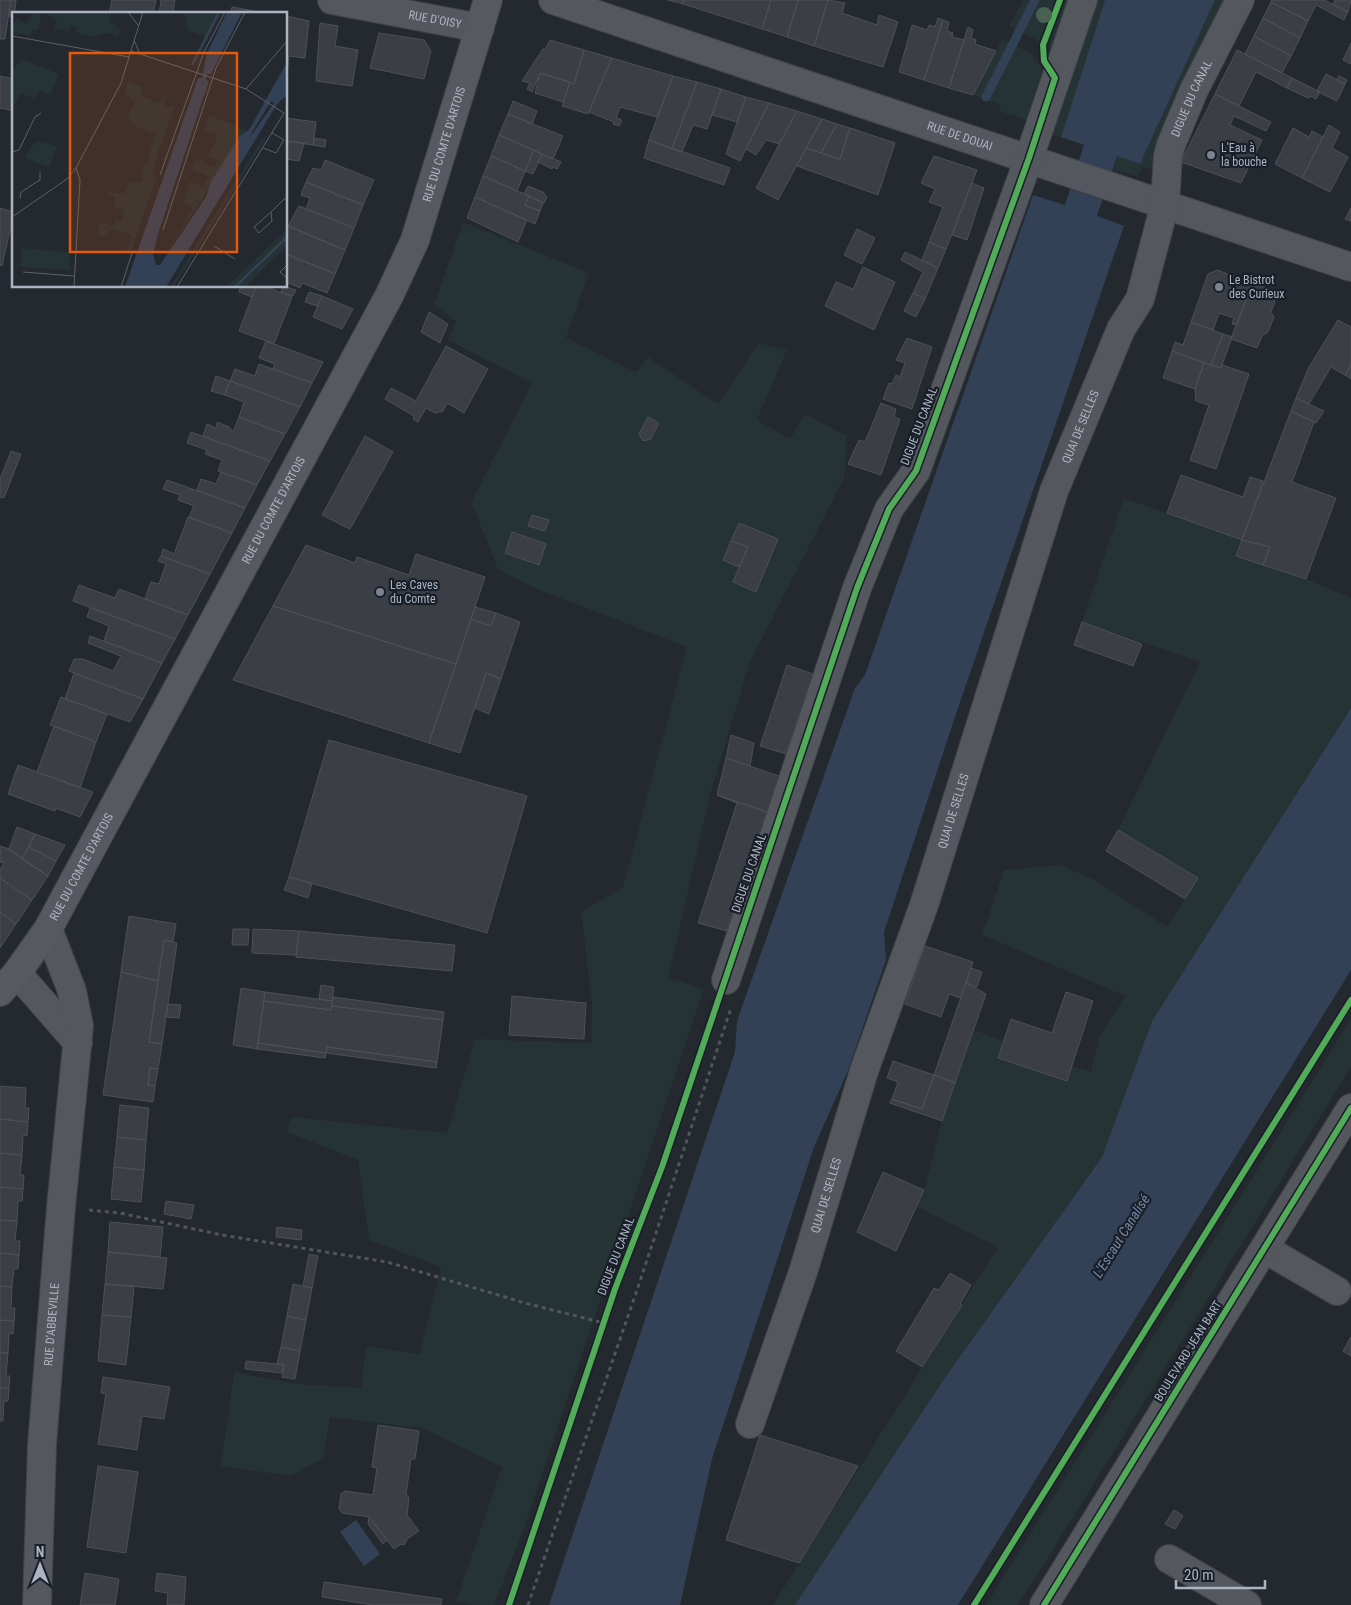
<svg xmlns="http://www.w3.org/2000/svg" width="1351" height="1605" font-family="'Roboto Condensed',sans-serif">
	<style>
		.green { fill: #253335 }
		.water { fill: #334156 }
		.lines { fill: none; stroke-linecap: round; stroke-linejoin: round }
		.stream { stroke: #334156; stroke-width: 9 }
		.building { fill: #3b3e44; stroke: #4c5057 }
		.minor-casing { stroke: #404348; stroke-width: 30 }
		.major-casing { stroke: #41454c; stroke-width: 30 }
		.path { stroke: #52565b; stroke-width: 3; stroke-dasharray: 4 4; stroke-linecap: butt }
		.minor { stroke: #54575d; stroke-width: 28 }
		.major { stroke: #56595f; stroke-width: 28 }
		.cycleway-casing { stroke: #191f28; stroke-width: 9 }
		.cycleway { stroke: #51ab58; stroke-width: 6 }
		.tree { fill: #486153 }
		.poi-dot { fill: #7d838e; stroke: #191f28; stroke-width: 2 }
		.labels { text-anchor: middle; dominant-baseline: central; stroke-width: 4.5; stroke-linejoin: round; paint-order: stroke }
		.street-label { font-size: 12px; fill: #adb4c1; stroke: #191f28 }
		.poi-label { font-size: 12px; fill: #adb4c1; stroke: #191f28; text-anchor: start }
		.water-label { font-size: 14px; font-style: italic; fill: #768aa9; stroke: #191f28 }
		.inset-river { fill: none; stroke: #334156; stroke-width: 2.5 }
		.inset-road { fill: none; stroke: #5b6069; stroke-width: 1 }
		.view { fill: #e8590c; fill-opacity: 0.15; stroke: #e8590c; stroke-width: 2.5 }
		.inset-edge { fill: none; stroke: #adb4c1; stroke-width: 2.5 }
	</style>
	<rect width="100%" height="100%" fill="#24282f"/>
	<!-- green -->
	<path class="green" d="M1023 0H1055L1039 41 1009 26Z
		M1065 0H1075L1050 56V40Z
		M1090 0H1105L1061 137 1050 134Z
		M1215 0H1231L1158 172 1142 166 1138 177 1113 169 1117 156 1140 164Z
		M1002 39 1032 54 1044 72 1029 121 999 111 1001 105 973 95Z
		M463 222 589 273 566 338 636 372 648 357 718 404 758 343 787 350 757 420 790 439 805 414 847 436 844 478 750 662 710 795 668 978 704 989 524 1529 494 1605H474L456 1601 502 1467 425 1429 330 1417 323 1458 291 1476 221 1466 234 1372 298 1384 361 1388 366 1346 420 1354 441 1267 369 1240 358 1160 287 1132 291 1117 447 1133 475 1039 591 1043 592 1004 581 912 623 887 687 647 537 589 498 569 471 502 532 383 448 340 456 321 434 305Z
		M1124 498 1242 540 1236 556 1306 579 1351 598V708L1152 1021 1102 1157 946 1376 795 1605H773L998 1247 916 1206 924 1190 942 1121 974 1030 1004 1041 999 1059 1067 1081 1072 1066 1091 1072 1100 1035 1125 996 982 935 1004 870 1060 865 1093 879 1167 927 1198 878 1118 830 1200 662 1082 622Z
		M1351 1019V1067L1051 1553 1018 1605H986Z"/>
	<!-- water -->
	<path class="water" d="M1105 0H1215L1140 164 1117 156 1097 216 1124 226 957 711 884 932 886 960 847 1073 814 1147 712 1459 680 1605H549L735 1052 737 1021 855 688 865 675 1033 195 1065 205 1084 145 1061 137Z
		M1351 708V970L958 1605H795L946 1376 1102 1157 1152 1021Z
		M356 1520 380 1554 364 1566 340 1532Z"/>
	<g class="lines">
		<!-- stream -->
		<path class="stream" d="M986 97 1035 0"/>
	</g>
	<!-- building -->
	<path class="building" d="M0 0H11L5 39H0Z
		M11 0H16L14 17 9 16Z
		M112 0H156L153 14H109Z
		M161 0H175L173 14H159Z
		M668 0H684L683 4Z
		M684 0H771L762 29 683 4Z
		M771 0H798L787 37 762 29Z
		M798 0H828L814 46 787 37Z
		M828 0 845 3 842 13 877 25 879 15 898 22 883 67 814 46Z
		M1272 0H1324L1348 12 1344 20 1316 5 1308 21 1271 2Z
		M1335 0H1351L1348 12 1333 4Z
		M1271 2 1308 21 1300 38 1263 18Z
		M232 7 271 14H230Z
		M286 16 309 21 305 58 289 56 286 82Z
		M938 18 943 20 924 80 899 72 912 25 927 30 929 25 935 27Z
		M1263 18 1300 38 1291 56 1254 36Z
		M943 20 949 22 947 31 953 33 952 37 964 40 949 88 924 80Z
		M320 23 338 26 335 46 358 50 352 86 316 81Z
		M968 27 973 30 971 38 976 40 975 44 996 51 973 95 949 88Z
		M379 33 424 40 431 51 424 79 370 68Z
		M1254 36 1291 56 1282 73 1245 54Z
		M550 40 584 50 574 84 540 73 532 92 527 89 530 83 522 81 543 49 545 50Z
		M1351 43V64L1343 60Z
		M584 50 612 58 588 114 562 106 570 82 574 84Z
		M1237 50 1292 78 1287 88 1256 72 1239 106 1215 94Z
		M612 58 673 76 657 117 620 107 616 118 622 120 619 126 613 124 614 122 589 112Z
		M540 73 570 82 563 102 535 93Z
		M1326 74 1345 84 1337 101 1317 91Z
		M0 76 14 79V111L0 108Z
		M673 76 697 82 672 149 649 140Z
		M1339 76 1347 80 1345 84 1337 80Z
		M1292 78 1320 92 1316 99 1310 96 1308 98 1287 88Z
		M697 82 721 89 707 129 693 125 682 152 672 149Z
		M721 89 746 97 737 122 712 115Z
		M1215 94 1271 122 1266 131 1234 116 1230 125 1262 140 1241 183 1181 162Z
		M746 97 769 103 740 161 726 154Z
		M513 101 537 111 532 124 508 114Z
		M769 103 797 111 779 144 766 140 756 155 746 149Z
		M797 111 822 119 778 200 756 188Z
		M508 114 563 136 553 159 499 135Z
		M286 118 316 122 313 145 286 141Z
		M822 119 837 124 821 153 806 148Z
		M837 124 850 128 840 159 821 153Z
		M1329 125 1340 132 1332 148 1348 157 1330 192 1302 178Z
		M850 128 895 143 878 195 797 166 806 148 840 159Z
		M1293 128 1309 137 1312 131 1323 137 1302 178 1275 164Z
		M499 135 534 150 525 171 491 156Z
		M314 138 326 140 325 147 313 145Z
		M649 140 730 168 724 185 644 158Z
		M286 141 304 143 299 161 286 159Z
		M534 150 542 154 533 174 525 171Z
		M542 154 561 162 557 169 553 167 552 169 538 162Z
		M491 156 525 171 517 191 483 176Z
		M934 156 977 170 946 249 929 242 943 207 929 202 935 189 921 183Z
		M325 160 374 180 363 205 306 182 313 168 321 170Z
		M483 176 529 196 525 205 540 211 535 224 475 197Z
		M306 182 363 205 354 228 306 209 310 198 301 195Z
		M972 183 984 188 967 240 952 235Z
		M528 186 543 192 547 197 544 203 524 194Z
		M529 196 543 203 540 211 525 205Z
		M475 197 527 220 518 242 467 218Z
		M299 206 354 228 345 250 288 226Z
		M0 208 14 212 2 266 0 265Z
		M1351 208V221L1345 219Z
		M286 225 345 250 335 274 286 254Z
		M857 229 875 238 862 264 844 255Z
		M929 242 946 249 938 268 922 260Z
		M905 252 938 268 925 299 913 293 923 272 901 260Z
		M286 254 335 274 327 293 302 283 300 288 286 282Z
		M863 267 895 282 874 330 825 306 836 282 853 289Z
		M1217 270 1252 283 1237 325 1232 324 1234 318 1219 313 1213 330 1191 322 1208 274Z
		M1252 283 1278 292 1271 312 1274 317 1268 332 1262 336 1257 348 1231 339Z
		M241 286H256L252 297 239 292Z
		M256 286H264L292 297 274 344 239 331Z
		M283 286 296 290 293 296 281 292Z
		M309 292 322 296 317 306 305 302Z
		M913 293 925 299 916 317 904 311Z
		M322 296 353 309 342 329 313 317Z
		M429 312 448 324 440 343 421 332Z
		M1338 320 1351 327V365L1345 375 1331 367 1309 404 1296 398 1309 367Z
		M1191 322 1223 334 1211 365 1172 351 1175 342 1183 345Z
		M1223 334 1232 337 1221 368 1211 365Z
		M907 338 932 347 912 409 883 399 889 383 892 384 896 375 900 377 905 363 896 360Z
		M266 341 323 362 312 383 273 369 275 364 259 358Z
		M446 346 488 369 464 413 447 403 443 411 435 413 426 408 418 422 413 419 414 416 385 399 391 388 416 401Z
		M1172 351 1204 363 1195 389 1163 378Z
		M1204 363 1221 368 1222 365 1249 374 1216 469 1190 460 1209 405 1196 401 1195 389Z
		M259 364 312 383 300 407 230 381 235 369 255 376Z
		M1351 365V379L1345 375Z
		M216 376 230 381 225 395 211 391Z
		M230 381 300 407 285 434 239 417 244 402 225 395Z
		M1296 398 1324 411 1316 423 1291 411Z
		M881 403 896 409 894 417 900 419 881 475 848 464 859 440 865 442Z
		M1291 411 1314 422 1292 482 1336 498 1306 579 1263 565 1270 547 1242 540Z
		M239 417 285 434 270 461 203 436 207 424 216 428 217 422 229 427 233 432Z
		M648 417 659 423 651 439 643 441 639 434Z
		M191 432 270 461 257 485 218 471 222 460 205 454 207 450 187 443Z
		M365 436 393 452 350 529 322 515Z
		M11 451 21 454 4 498 0 497V479Z
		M221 472 257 485 245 508 197 490 201 479 216 484Z
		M1181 475 1243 497 1250 477 1263 481 1242 540 1167 513Z
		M167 480 245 508 232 533 189 517 194 506 178 500 180 495 163 489Z
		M532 515 549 520 545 531 528 526Z
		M188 517 232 533 210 574 161 556 163 549 174 554Z
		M739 523 778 539 756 592 733 582 748 547 731 541Z
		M512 532 546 544 539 565 505 553Z
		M1242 540 1270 547 1263 565 1236 556Z
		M731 541 748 547 739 567 723 560Z
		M306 545 355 563 357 557 409 575 416 554 485 577 456 664 273 606Z
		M161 556 210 574 188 615 145 599 151 582 159 584 166 564 158 561Z
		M79 585 115 598 119 589 188 615 175 639 73 601Z
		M273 606 456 664 429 743 233 680Z
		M475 607 496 613 491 626 471 619Z
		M90 608 175 639 162 663 104 641 109 626 87 617Z
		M496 613 520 622 501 679 486 673 460 753 429 743 471 619 491 626Z
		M1082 622 1142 644 1133 666 1074 645Z
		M90 636 162 663 143 699 69 671 74 659H83L113 671 121 656 88 643Z
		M787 665 813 674 786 754 760 746Z
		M74 673 143 699 130 722 65 699Z
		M486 673 501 679 489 714 475 708Z
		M61 697 107 714 96 742 50 725Z
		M54 726 96 742 80 788 37 772Z
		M731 735 754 743 750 766 726 758Z
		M329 740 527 796 487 933 289 877Z
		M726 758 779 776 767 812 717 795Z
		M18 765 93 792 80 817 55 808V811L8 794Z
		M717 795 767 812 727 931 698 923 737 803Z
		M17 827 35 834 22 859 9 849Z
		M1118 830 1198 878 1185 899 1106 851Z
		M35 834 65 845 56 861 29 847Z
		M0 846 9 849 48 876 32 900 0 878V870L4 863 0 862Z
		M29 847 56 861 48 876 22 859Z
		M289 877 312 883 308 898 284 890Z
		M0 878 32 900 16 924 0 912Z
		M0 912 16 924 0 948Z
		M129 916 176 924 173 942 164 940 158 981 121 972Z
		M233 929H249L248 945H232Z
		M253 929 299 931 296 955 252 953Z
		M299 931 455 945 452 971 296 957Z
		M164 940 177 943 162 1044 149 1042Z
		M925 946 973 962 961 998 949 994 941 1017 905 1004Z
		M971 968 982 972 977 987 966 983Z
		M121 972 158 981 149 1042 162 1044 158 1069 150 1068 148 1085 155 1086 153 1102 103 1095Z
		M966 983 986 994 955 1083 934 1075Z
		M321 985 334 987 332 1001 319 999Z
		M241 988 265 992 257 1049 233 1045Z
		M265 992 332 1001 331 1010 264 1001Z
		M1066 992 1093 1001 1067 1081 998 1058 1011 1019 1052 1033Z
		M512 996 586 1003 584 1039 509 1035Z
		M333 997 444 1012 443 1020 332 1006Z
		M264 1001 331 1010 332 1006 443 1020 437 1062 327 1047 326 1053 258 1043Z
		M168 1004 181 1005 179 1018 166 1017Z
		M258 1043 326 1053 325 1058 257 1049Z
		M327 1047 437 1062 436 1068 326 1053Z
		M893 1061 934 1075 922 1109 892 1099 898 1082 887 1078Z
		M150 1068 158 1069 155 1086 148 1085Z
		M934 1075 955 1083 942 1121 890 1103 892 1099 922 1109Z
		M0 1086 26 1088 25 1108H29L28 1122 0 1119Z
		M120 1105 149 1108 146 1140 117 1137Z
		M0 1119 28 1122 27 1136 23 1135 22 1155 0 1153Z
		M117 1137 146 1140 144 1170 114 1167Z
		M0 1153 22 1155 20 1175H24L23 1189 0 1187Z
		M114 1167 144 1170 141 1202 111 1199Z
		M883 1172 924 1190 896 1251 857 1232Z
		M0 1187 23 1189 22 1201H18L17 1221 0 1220Z
		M166 1201 194 1205 191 1219 164 1214Z
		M0 1220 17 1221 15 1241H20L19 1255 0 1253Z
		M110 1222 163 1227 160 1257 108 1252Z
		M277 1227 302 1230 301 1240 276 1237Z
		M108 1252 167 1258 163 1289 105 1284Z
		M0 1253 19 1255 18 1269H14L12 1287 0 1286Z
		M309 1254 318 1256 312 1288 303 1286Z
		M950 1273 971 1285 960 1304 962 1305 922 1367 896 1351 934 1288 939 1290Z
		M105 1284 134 1286 131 1317 102 1315Z
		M293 1284 312 1288 306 1320 287 1316Z
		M0 1286 12 1287 11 1308H15L14 1321 0 1320Z
		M102 1315 131 1317 126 1365 98 1361Z
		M287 1316 306 1320 300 1351 281 1347Z
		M0 1320 14 1321 13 1334 9 1333 8 1353H0Z
		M1351 1337V1356L1343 1351Z
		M281 1347 300 1351 295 1379 282 1377 284 1365 277 1364Z
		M0 1353H8L6 1376H10L9 1388H0Z
		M246 1361 277 1364 284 1365 282 1373 245 1369Z
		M103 1377 170 1387 164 1419 142 1416 137 1450 98 1444 106 1394 101 1393Z
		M0 1388H9L8 1401H4L3 1421H0Z
		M378 1425 419 1431 415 1459H411L406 1494 409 1498 407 1515 419 1531 407 1539 404 1545 401 1544 394 1549 369 1517 342 1513 339 1509 341 1494 345 1491 373 1495 377 1468 372 1467Z
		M760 1435 858 1466 799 1563 726 1540Z
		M98 1466 138 1472 126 1553 87 1547Z
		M1174 1510 1183 1516 1175 1529 1165 1524Z
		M369 1517 387 1540 383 1544 368 1524Z
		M85 1573 119 1579 115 1605H80Z
		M157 1573 186 1577 184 1605H167L168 1593 155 1591Z
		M324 1582 442 1599 441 1605H373L322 1597Z"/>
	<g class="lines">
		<defs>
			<g id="minor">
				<path id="s1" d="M332 0 480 28"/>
				<path id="s2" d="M553 0 1351 267"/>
				<path d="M17 973 78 1043"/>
				<path d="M726 980 857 588 889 509 916 471 1029 158 1083 0"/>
				<path d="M1265 1249 1337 1291"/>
				<path id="s3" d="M750 1424 803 1272 865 1068 924 905 1054 491 1121 329 1140 299 1165 204 1168 156 1171 145 1194 90 1240 0"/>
				<path d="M1169 1559 1247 1605"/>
				<path id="s4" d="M37 1605 42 1445 61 1207 79 1026 72 991 48 929"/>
				<path d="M1044 1605 1351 1108"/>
			</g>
			<g id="major">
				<path id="s5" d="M0 992 17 973 48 929 389 296 415 240 488 0"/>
			</g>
		</defs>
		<!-- minor casing -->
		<use href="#minor" class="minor-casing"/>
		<!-- major casing -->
		<use href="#major" class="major-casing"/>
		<!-- path -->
		<path class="path" d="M89 1210 120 1213 222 1235 387 1262 525 1303 604 1323
			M528 1605 637 1290 731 1008"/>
		<!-- minor -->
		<use href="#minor" class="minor"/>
		<!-- major -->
		<use href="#major" class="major"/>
		<defs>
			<path id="cycleway" d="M509 1605 615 1289 662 1167 857 588 889 509 916 471 1029 158 1055 78 1044 61 1043 45 1060 0
				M974 1605 1351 1000
				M1044 1605 1351 1108"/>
		</defs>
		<!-- cycleway casing -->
		<use href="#cycleway" class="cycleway-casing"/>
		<!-- cycleway -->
		<use href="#cycleway" class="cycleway"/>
	</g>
	<!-- trees -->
	<circle class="tree" cx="1044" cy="15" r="8"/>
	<!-- markers -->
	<g class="poi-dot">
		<circle cx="1211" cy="155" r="5"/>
		<circle cx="1219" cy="287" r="5"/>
		<circle cx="380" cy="592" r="5"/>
	</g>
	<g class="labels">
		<!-- street labels -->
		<g class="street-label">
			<text stroke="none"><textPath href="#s1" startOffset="105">RUE D'OISY</textPath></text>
			<text stroke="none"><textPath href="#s3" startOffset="1401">DIGUE DU CANAL</textPath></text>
			<text stroke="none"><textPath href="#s2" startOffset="429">RUE DE DOUAI</textPath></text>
			<text stroke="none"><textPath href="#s5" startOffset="960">RUE DU COMTE D'ARTOIS</textPath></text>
			<text transform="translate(919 426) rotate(-69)">DIGUE DU CANAL</text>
			<text stroke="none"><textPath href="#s3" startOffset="1051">QUAI DE SELLES</textPath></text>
			<text stroke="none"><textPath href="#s5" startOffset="555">RUE DU COMTE D'ARTOIS</textPath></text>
			<text stroke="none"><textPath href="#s3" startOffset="646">QUAI DE SELLES</textPath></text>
			<text stroke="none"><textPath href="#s5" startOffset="150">RUE DU COMTE D'ARTOIS</textPath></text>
			<text transform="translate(749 873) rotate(-71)">DIGUE DU CANAL</text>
			<text stroke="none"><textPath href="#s3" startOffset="241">QUAI DE SELLES</textPath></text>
			<text transform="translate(616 1256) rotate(-69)">DIGUE DU CANAL</text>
			<text stroke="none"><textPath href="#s4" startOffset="281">RUE D'ABBEVILLE</textPath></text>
			<text transform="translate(1188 1351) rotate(-58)">BOULEVARD JEAN BART</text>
		</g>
		<!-- poi labels -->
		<g class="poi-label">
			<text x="1221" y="148">L'Eau à<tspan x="1221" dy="14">la bouche</tspan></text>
			<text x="1229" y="280">Le Bistrot<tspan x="1229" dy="14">des Curieux</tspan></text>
			<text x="390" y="585">Les Caves<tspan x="390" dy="14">du Comte</tspan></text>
		</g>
		<!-- water labels -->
		<g class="water-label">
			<text transform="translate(1121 1236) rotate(-58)">L'Escaut Canalisé</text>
		</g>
	</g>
	<!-- overview -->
	<g transform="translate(12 12)">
		<rect width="275" height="275" fill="#24282f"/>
		<path d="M22 0H29L27 17 20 18 18 24 2 21 0 14 6 6 14 12ZM33 0H99L98 10 108 17 106 24 94 21 82 25 70 23 64 19 65 15 59 14 53 23V16L42 19 45 8ZM210 0 186 46 183 45 193 25 176 18 172 0ZM10 47 47 62 39 83 27 78 23 87 8 81 0 99V58ZM115 69 131 75 128 83 147 91 152 84 155 85 152 93 163 95 146 140 140 162 145 164 119 240 114 239 120 223 99 217 94 224 85 223 87 211 102 213 103 208 110 209 112 198 103 195 102 185 94 180 113 181 117 170H131L130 154 135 151 143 122 119 112 116 103 123 89 113 83ZM197 103 235 118 146 254 181 196 171 191 178 169 190 175 197 165 179 157 182 149 189 148 202 156 206 150 196 144 206 123 192 118ZM250 127 253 128 162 275H158ZM24 129 45 134 37 155 12 146ZM275 217V234L233 275H214ZM9 236 57 240 58 258 8 255Z" fill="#253335"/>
		<path d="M215 0H230L199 62H195L194 68 197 69 146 222 141 242 144 253H148L194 185 200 168 228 124 237 118 275 50V83L265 92 154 275H113L186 66H190L195 41ZM259 89 262 91 239 124 240 120Z" fill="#334156" fill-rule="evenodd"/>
		<path class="inset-river" d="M180 53 207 0M223 275 275 225"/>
		<path class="inset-road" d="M116 0 126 13M0 24 117 45M122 28 128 42M119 39 234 77 272 101M234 77 275 29M251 136 264 141 272 128 260 121M0 140 7 138 23 105 29 101M148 163 192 40 213 0M8 186 9 180 28 168V159M259 200 260 209 247 221 242 215 259 200 272 187 275 186M0 205 55 167 64 156 109 71 131 0M151 218 204 56 233 0M202 234 223 247M275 253 268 260 275 266M11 260 62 264M62 275 68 168 64 156M109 275 120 241M165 275 272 101"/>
		<path class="view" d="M58 41H225V240H58Z"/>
		<rect width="275" height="275" class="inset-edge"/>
	</g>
	<!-- north arrow -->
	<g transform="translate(40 1565)" stroke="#191f28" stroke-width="4" paint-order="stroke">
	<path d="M0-4L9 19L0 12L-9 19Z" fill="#adb4c1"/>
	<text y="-8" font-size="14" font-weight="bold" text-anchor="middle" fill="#adb4c1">N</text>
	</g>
	<!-- scale -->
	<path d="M1176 1580v8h89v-8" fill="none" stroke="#adb4c1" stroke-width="2.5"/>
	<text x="1184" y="1580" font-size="15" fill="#adb4c1" stroke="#191f28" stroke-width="4" paint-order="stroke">20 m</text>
</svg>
